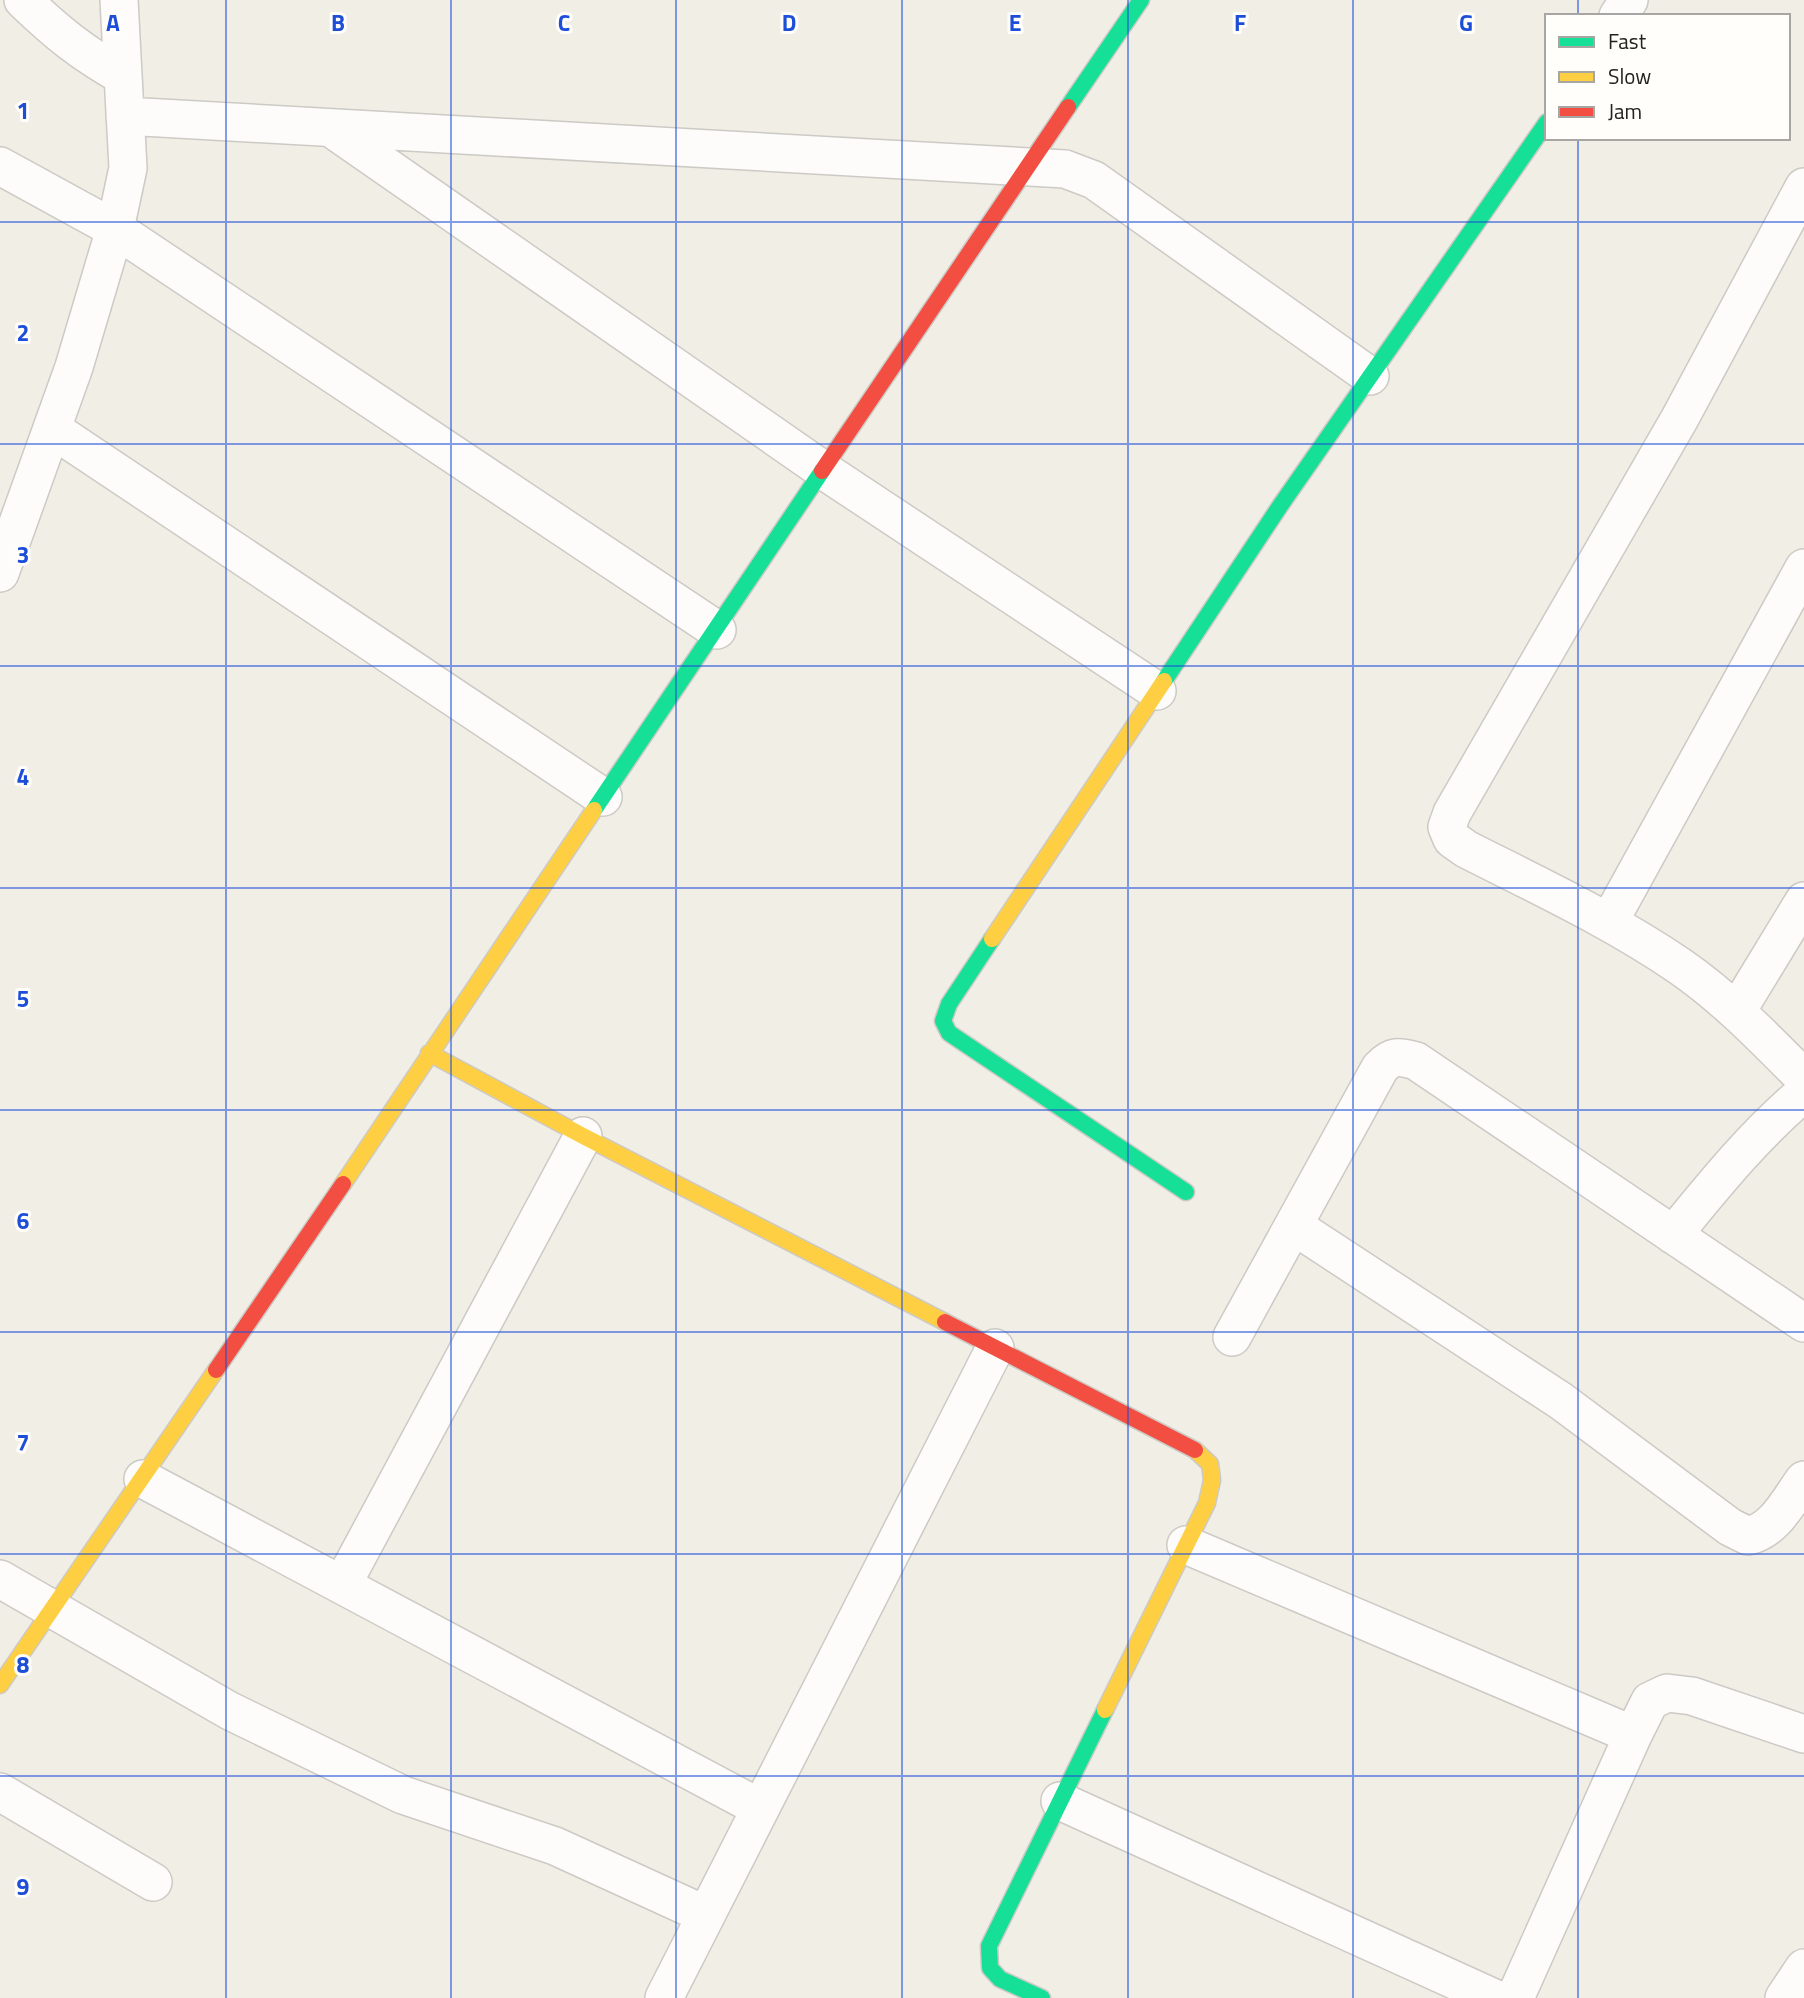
<svg xmlns="http://www.w3.org/2000/svg" width="1804" height="1998" font-family="'Titillium Web',sans-serif">
	<style>
		.lines { fill: none; stroke-linecap: round; stroke-linejoin: round }
		.street-casing { stroke: #cccac4; stroke-width: 40 }
		.fast-casing { stroke: #cccac4; stroke-width: 19 }
		.slow-casing { stroke: #cccac4; stroke-width: 19 }
		.jam-casing { stroke: #cccac4; stroke-width: 19 }
		.street { stroke: #fdfcfb; stroke-width: 37 }
		.fast { stroke: #16e098; stroke-width: 16 }
		.slow { stroke: #ffcf43; stroke-width: 16 }
		.jam { stroke: #f24e42; stroke-width: 16 }
		.grid { fill: none; stroke: #1d4ed8; stroke-width: 2; stroke-opacity: 0.55 }
		.grid-label { font-size: 23px; text-anchor: middle; font-weight: bold; fill: #1d4ed8; stroke: #fffefb; stroke-width: 6; stroke-linejoin: round; paint-order: stroke }
	</style>
	<rect width="100%" height="100%" fill="#f1eee6"/>
	<g class="lines">
		<defs>
			<path id="street" d="M23 0C56 32 82 53 123 76
				M1618 16 1629 0
				M125 116 1065 169 1094 180 1370 376
				M331 128 823 470 1157 691
				M0 166 115 229 717 630
				M1804 187 1680 418 1452 813 1447 827 1452 839 1466 849C1539 886 1614 921 1681 967 1727 999 1765 1039 1804 1078
				M52 429 603 797
				M0 573 74 367 115 229 128 168 119 0
				M1609 922 1804 568
				M1737 1011 1804 901
				M1294 1226 1561 1401 1730 1527 1748 1536C1775 1530 1788 1502 1804 1480
				M1673 1235C1714 1185 1754 1135 1804 1093
				M1232 1337 1380 1068C1392 1055 1399 1056 1416 1061L1804 1323
				M143 1479 760 1808
				M1186 1545 1633 1735
				M0 1579 230 1711 403 1795 555 1846 706 1915
				M342 1585 583 1136
				M0 1792 153 1882
				M1060 1801 1494 1998
				M664 1998 995 1348
				M1515 1998 1633 1735 1650 1701 1667 1693 1692 1696 1804 1734
				M1784 1998 1804 1968"/>
			<path id="fast" d="M1068 107 1141 0
				M1164 681 1280 506 1547 122
				M594 810 822 471
				M992 939 949 1004 943 1021 949 1033 1186 1192
				M1042 1998 1000 1979 990 1968 989 1946 1105 1710"/>
			<path id="slow" d="M992 939 1164 681
				M429 1053 583 1136 945 1322
				M343 1184 594 810
				M0 1685 216 1370
				M1105 1710 1207 1503 1212 1480 1210 1464 1195 1450"/>
			<path id="jam" d="M822 471 1068 107
				M945 1322 1195 1450
				M216 1370 343 1184"/>
		</defs>
		<!-- street casing -->
		<use href="#street" class="street-casing"/>
		<!-- fast casing -->
		<use href="#fast" class="fast-casing"/>
		<!-- slow casing -->
		<use href="#slow" class="slow-casing"/>
		<!-- jam casing -->
		<use href="#jam" class="jam-casing"/>
		<!-- street -->
		<use href="#street" class="street"/>
		<!-- fast -->
		<use href="#fast" class="fast"/>
		<!-- slow -->
		<use href="#slow" class="slow"/>
		<!-- jam -->
		<use href="#jam" class="jam"/>
	</g>
	<!-- grid -->
	<path class="grid" d="M226 0V1998M451 0V1998M676 0V1998M902 0V1998M1128 0V1998M1353 0V1998M1578 0V16M1578 138V1998M0 222H1804M0 444H1804M0 666H1804M0 888H1804M0 1110H1804M0 1332H1804M0 1554H1804M0 1776H1804"/>
	<g class="grid-label">
		<text x="113" y="31">A</text>
		<text x="338" y="31">B</text>
		<text x="564" y="31">C</text>
		<text x="789" y="31">D</text>
		<text x="1015" y="31">E</text>
		<text x="1240" y="31">F</text>
		<text x="1466" y="31">G</text>
		<text x="23" y="119">1</text>
		<text x="23" y="341">2</text>
		<text x="23" y="563">3</text>
		<text x="23" y="785">4</text>
		<text x="23" y="1007">5</text>
		<text x="23" y="1229">6</text>
		<text x="23" y="1451">7</text>
		<text x="23" y="1673">8</text>
		<text x="23" y="1895">9</text>
	</g>
	<!-- legend -->
	<rect x="1545" y="14" width="245" height="126" fill="#fffefb" stroke="#a7a6a2" stroke-width="2"/>
	<rect x="1559" y="37" width="35" height="10" fill="#16e098" stroke="#a7a6a2" stroke-width="2"/>
	<text x="1608" y="49" font-size="21" fill="#24221d">Fast</text>
	<rect x="1559" y="72" width="35" height="10" fill="#ffcf43" stroke="#a7a6a2" stroke-width="2"/>
	<text x="1608" y="84" font-size="21" fill="#24221d">Slow</text>
	<rect x="1559" y="107" width="35" height="10" fill="#f24e42" stroke="#a7a6a2" stroke-width="2"/>
	<text x="1608" y="119" font-size="21" fill="#24221d">Jam</text>
</svg>
